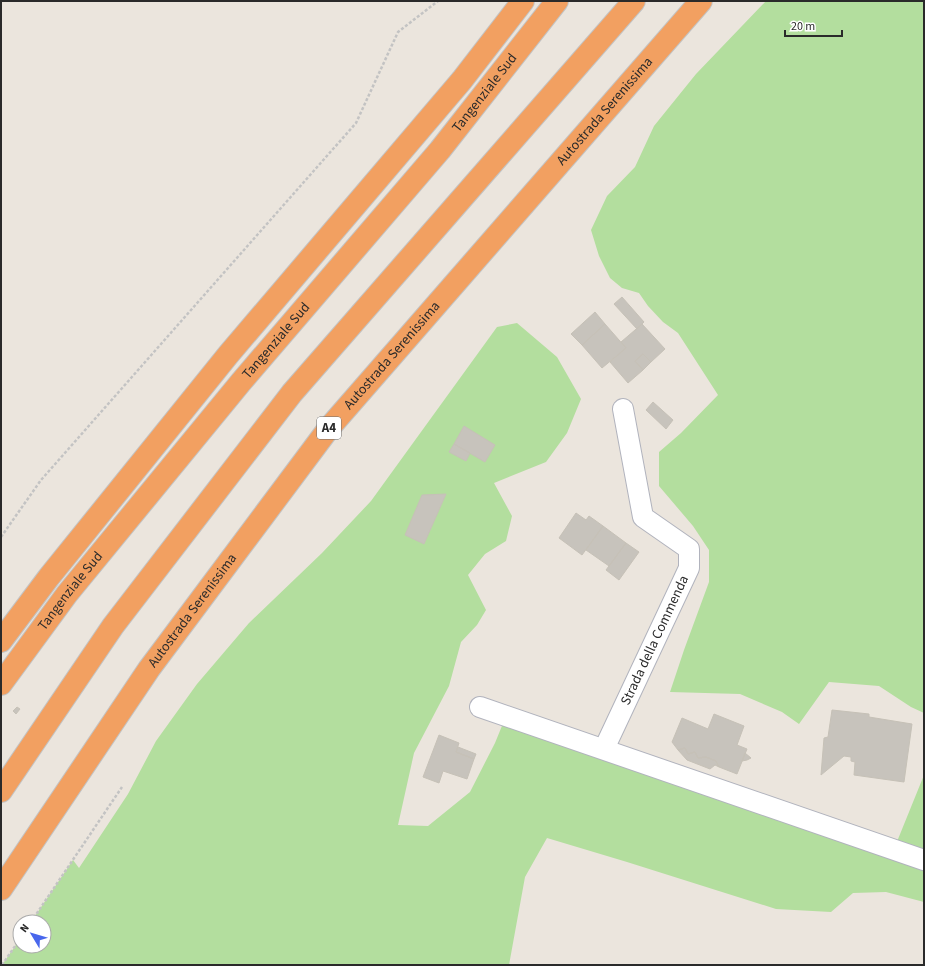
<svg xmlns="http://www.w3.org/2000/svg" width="925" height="966" font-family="'Source Sans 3',sans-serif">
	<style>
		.green { fill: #b3de9e }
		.building { fill: #c7c3bc; stroke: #c6c1b7 }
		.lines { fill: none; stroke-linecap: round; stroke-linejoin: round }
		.minor-casing { stroke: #b1b3bd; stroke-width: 22 }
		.highway-casing { stroke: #c3c3c3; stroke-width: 24 }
		.path { stroke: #c3c3c3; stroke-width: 2.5; stroke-dasharray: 3 2; stroke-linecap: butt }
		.minor { stroke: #fff; stroke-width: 20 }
		.highway { stroke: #f2a061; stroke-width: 22 }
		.labels { text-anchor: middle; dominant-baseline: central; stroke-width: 3; stroke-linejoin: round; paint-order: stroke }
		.shield { fill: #fff; stroke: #6a6a6a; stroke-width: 1 }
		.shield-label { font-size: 13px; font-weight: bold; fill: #2a2a2a }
		.street-label { font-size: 14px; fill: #2a2a2a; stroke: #fff }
	</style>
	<rect width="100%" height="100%" fill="#ebe5dd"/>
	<!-- green -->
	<path class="green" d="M766 1H924V713L911 707 879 686 829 682 799 724 782 712 740 694 670 692 684 650 709 582V550L693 526 659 486V452L681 433 718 395 678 333 663 322 648 306 639 293 622 288 610 278 599 256 591 230 607 196 635 167 654 126 696 74Z
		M517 323 557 357 581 399 567 433 546 462 494 483 512 516 506 541 485 554 468 575 486 610 477 625 461 642 449 686 414 753 398 825 428 826 470 792 495 743 506 716 894 849 924 775V902L886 892 853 893 831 912 776 909 627 862 547 838 525 877 509 965H2L20 939V946H44V922H31L73 860 79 868 128 794 156 741 197 684 249 623 322 553 371 501 497 327Z"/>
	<!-- building -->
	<path class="building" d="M622 297 644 322 637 329 614 304Z
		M595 312 605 324 582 345 571 334Z
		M605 324 626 348 602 368 582 345Z
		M642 324 665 349 651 362 643 354 635 361 643 370 628 383 610 362 626 348 621 342Z
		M643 354 651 362 643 370 635 361Z
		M653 402 673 420 666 429 646 410Z
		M464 426 495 445 485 462 454 444Z
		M454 444 470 453 466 461 449 452Z
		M446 494 424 544 405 535 422 495Z
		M576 513 586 520 589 516 603 526 582 555 559 538Z
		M603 526 626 543 609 566 586 550Z
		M626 543 639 552 619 580 606 570Z
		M17 707 20 709 16 714 13 711Z
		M832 710 869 714V717L912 724 904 782 854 775 855 762 851 761V757L844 756 821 775 824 738 828 737Z
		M714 714 744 726 737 745 747 749 737 774 719 767 716 761 706 757 698 758 695 752 688 754 685 748 678 750 672 742 682 718 708 729Z
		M439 735 459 743 456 752 474 759 467 779 443 771 439 783 423 777Z
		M458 747 476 754 474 759 456 752Z
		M685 748 688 754 695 752 698 758 706 757 716 761 719 767 715 765 710 769 687 760 678 750Z
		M745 753 751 758 747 760 742 761Z"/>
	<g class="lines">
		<defs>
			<g id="minor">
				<path d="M480 707 924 860"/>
				<path id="s1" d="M604 749 689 568V549L643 517 623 409"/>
			</g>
			<g id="highway">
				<path d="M1 641 49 577 228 355 462 80 523 1"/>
				<path id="s2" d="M1 684 67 594 241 382 440 150 557 1"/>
				<path d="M1 791 113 626 292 393 634 1"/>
				<path id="s3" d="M1 889 149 669 329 428 701 1"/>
			</g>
		</defs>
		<!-- minor casing -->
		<use href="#minor" class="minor-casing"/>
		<!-- highway casing -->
		<use href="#highway" class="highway-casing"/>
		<!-- path -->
		<path class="path" d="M1 537 41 480 356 123 398 32 438 1
			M31 922 122 787
			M2 965 20 939"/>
		<!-- minor -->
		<use href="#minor" class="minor"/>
		<!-- highway -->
		<use href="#highway" class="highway"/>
	</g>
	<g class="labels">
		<!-- shield labels -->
		<rect class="shield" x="317" y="417" width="24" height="22" rx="3"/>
		<g class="shield-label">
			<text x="329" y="428">A4</text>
		</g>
		<!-- street labels -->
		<g class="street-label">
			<text stroke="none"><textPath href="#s2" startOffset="764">Tangenziale Sud</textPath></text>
			<text stroke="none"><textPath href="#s3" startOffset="986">Autostrada Serenissima</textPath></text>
			<text stroke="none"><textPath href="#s2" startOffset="440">Tangenziale Sud</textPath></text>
			<text stroke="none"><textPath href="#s3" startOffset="662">Autostrada Serenissima</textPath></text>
			<text stroke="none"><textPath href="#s2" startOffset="116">Tangenziale Sud</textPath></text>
			<text stroke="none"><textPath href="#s3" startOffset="338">Autostrada Serenissima</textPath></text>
			<text stroke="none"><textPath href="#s1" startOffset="120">Strada della Commenda</textPath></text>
		</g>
	</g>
	<!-- border -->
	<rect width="925" height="966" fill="none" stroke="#2a2a2a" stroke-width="4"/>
	<!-- north arrow -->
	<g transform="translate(32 934) rotate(308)"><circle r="19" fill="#ffffff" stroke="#aaaaaa"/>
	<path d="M0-3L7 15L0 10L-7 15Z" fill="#4967ec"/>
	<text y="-6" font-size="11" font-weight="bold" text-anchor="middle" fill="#2a2a2a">N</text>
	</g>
	<!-- scale -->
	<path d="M785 30v6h57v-6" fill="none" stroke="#2a2a2a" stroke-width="2"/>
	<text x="791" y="30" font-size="12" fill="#2a2a2a" stroke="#ffffff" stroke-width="3" paint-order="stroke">20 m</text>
</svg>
